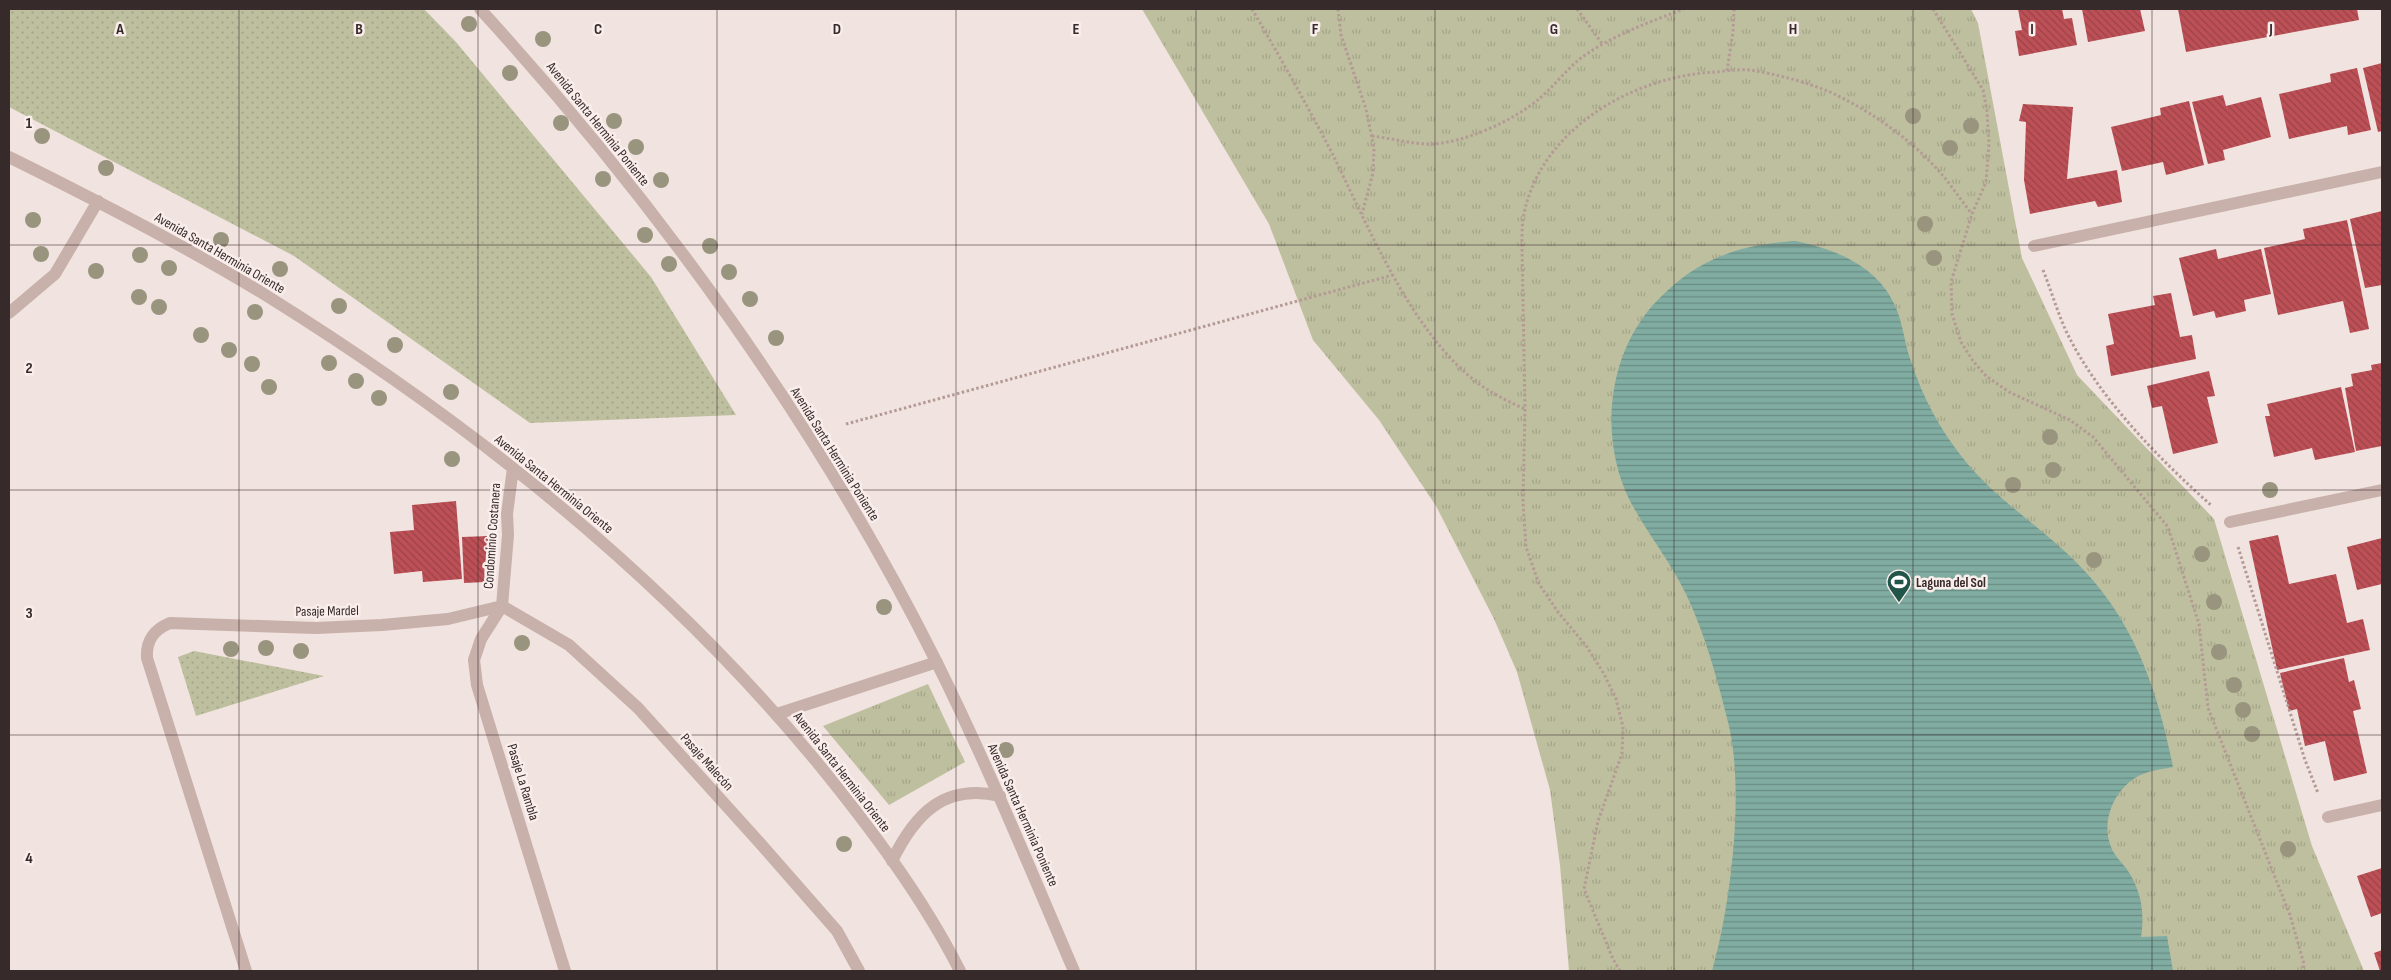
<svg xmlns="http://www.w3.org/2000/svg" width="2391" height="980" font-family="'Sofia Sans Condensed',sans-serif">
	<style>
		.grass { fill: url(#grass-dots) }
		.park { fill: url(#park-tufts) }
		.water { fill: url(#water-rules) }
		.building { fill: url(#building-back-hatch) }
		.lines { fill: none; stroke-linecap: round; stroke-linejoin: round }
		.path { stroke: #b49a95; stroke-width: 3; stroke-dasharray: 2.5 2.5; stroke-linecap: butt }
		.minor { stroke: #c8b0ab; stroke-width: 12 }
		.tree { fill: #99947e }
		.grid { fill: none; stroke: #372a2a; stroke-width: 1; stroke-opacity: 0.55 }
		.labels { text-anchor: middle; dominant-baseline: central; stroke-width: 5; stroke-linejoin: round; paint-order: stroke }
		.street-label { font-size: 14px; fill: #372a2a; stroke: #f9eeeb }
		.poi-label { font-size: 14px; font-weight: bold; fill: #372a2a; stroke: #f9eeeb; text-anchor: start }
		.grid-label { font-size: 16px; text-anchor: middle; font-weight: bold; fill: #372a2a; stroke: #f9eeeb; stroke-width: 5; stroke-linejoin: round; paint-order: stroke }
	</style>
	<defs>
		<pattern id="grass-dots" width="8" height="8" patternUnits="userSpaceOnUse" patternTransform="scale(1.25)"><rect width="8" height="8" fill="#bebf9f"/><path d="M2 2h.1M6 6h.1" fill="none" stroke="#a4a489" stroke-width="1.8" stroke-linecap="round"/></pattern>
		<pattern id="park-tufts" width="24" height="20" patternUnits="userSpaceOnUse" patternTransform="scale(1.25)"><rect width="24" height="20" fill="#bebf9f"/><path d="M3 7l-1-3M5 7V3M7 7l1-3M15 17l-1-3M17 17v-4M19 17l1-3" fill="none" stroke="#a4a489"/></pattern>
		<pattern id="water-rules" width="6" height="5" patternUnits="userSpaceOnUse" patternTransform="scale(1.25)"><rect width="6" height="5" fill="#80aca1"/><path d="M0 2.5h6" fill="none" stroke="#6a8c83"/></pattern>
		<pattern id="building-back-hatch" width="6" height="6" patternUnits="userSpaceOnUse" patternTransform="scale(1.25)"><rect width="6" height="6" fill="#bd5057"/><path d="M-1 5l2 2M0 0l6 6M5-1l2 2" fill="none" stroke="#9a4348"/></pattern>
	</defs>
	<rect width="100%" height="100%" fill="#f1e3df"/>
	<!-- grass -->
	<path class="grass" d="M9 9H424L456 42 651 277 736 415 530 423 294 256 9 107Z
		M194 651 324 676 196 716 178 657Z"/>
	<!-- park -->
	<path class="park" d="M1142 9H1971L1978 23 2022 258 2077 375 2214 519 2312 846 2364 971H1569L1560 865 1550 790 1517 672 1494 619 1436 506 1379 420 1313 340 1269 224Z
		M928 684 965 762 889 805 823 726Z"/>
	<!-- water -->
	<path class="water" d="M1795 241C1840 250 1884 269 1899 316 1904 332 1906 349 1912 364 1923 398 1940 429 1962 457 1993 497 2037 524 2073 559 2133 617 2157 687 2173 767 2163 769 2152 770 2143 774 2116 785 2100 819 2111 847 2114 855 2121 862 2126 868 2141 889 2145 912 2141 937L2167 936 2173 971H1712C1731 905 1745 789 1728 722 1717 678 1705 634 1686 594 1670 561 1647 533 1630 501 1599 439 1607 357 1653 305 1694 260 1736 245 1795 241Z"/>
	<!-- building -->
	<path class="building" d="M2018 9H2062L2064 19 2072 18 2077 45 2019 56 2015 31 2022 30Z
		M2082 9H2140L2145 31 2088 42Z
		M2178 9H2357L2359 20 2186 52Z
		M2382 63V131L2378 132 2363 68Z
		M2357 68 2371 130 2348 135 2347 126 2289 139 2279 94 2331 82 2330 74Z
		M2223 95 2226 106 2261 97 2271 137 2223 150 2225 160 2208 164 2192 102Z
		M2189 101 2204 165 2166 175 2163 162 2122 171 2111 127 2161 115 2160 108Z
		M2023 104 2073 107 2067 179 2117 170 2122 202 2098 207 2095 201 2030 214 2024 180 2026 122 2019 121Z
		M2382 211V285L2365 288 2350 219Z
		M2347 220 2369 329 2350 333 2343 301 2278 315 2264 248 2305 239 2303 229Z
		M2216 249 2218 259 2261 249 2271 294 2244 300 2246 311 2216 318 2214 311 2193 316 2179 258Z
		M2171 293 2180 337 2192 335 2196 359 2111 376 2106 346 2114 344 2108 314 2155 305 2153 296Z
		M2382 363V446L2356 451 2345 388 2353 386 2351 374 2372 370 2371 365Z
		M2209 371 2215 396 2207 397 2218 443 2173 454 2162 406 2152 408 2147 386Z
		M2341 387 2355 452 2315 460 2312 448 2274 457 2265 416H2270L2267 404Z
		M456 501 462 579 423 582 422 571 394 574 390 532 414 530 412 505Z
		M2278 535 2289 584 2336 574 2347 623 2363 619 2370 650 2277 670 2249 541Z
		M489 536 491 562H484L485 582 464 583 462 537Z
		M2382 538V584L2357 590 2347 547Z
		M2344 658 2349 682 2354 680 2361 709 2353 711 2367 773 2334 781 2325 741 2305 746 2297 709 2289 711 2280 673Z
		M2382 868V913L2371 917 2357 876Z
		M2382 950V971H2380L2374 953Z"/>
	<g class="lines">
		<!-- path -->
		<path class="path" d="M1252 9C1280 57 1307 105 1333 155 1369 228 1412 334 1479 384 1493 394 1509 402 1525 409
			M1338 9 1341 35 1366 109 1374 148 1373 173 1362 214
			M1577 9 1603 45
			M1933 9 1983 90 1987 111 1989 143 1986 182 1972 214 1951 282 1952 314 1961 342 1973 361 1986 376 2009 392 2070 420 2093 437 2168 527 2199 624 2208 708 2290 915 2304 964 2303 971
			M1727 71 1733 32 1734 9
			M1372 136C1390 138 1411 144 1429 144 1463 144 1515 120 1540 98 1554 86 1566 70 1581 58 1611 36 1649 22 1684 9
			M2043 270C2051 290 2057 311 2066 331 2098 397 2157 457 2212 506
			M846 424 1393 275
			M2238 547 2305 760 2318 793
			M1620 971 1613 959 1584 889 1598 821 1622 754 1623 727 1616 699 1604 674 1587 647 1558 612 1539 584 1526 547 1523 502 1525 409 1522 245C1522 237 1522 227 1523 219 1538 130 1632 76 1716 72 1727 71 1739 69 1750 70 1776 74 1806 82 1830 92 1869 110 1908 137 1937 169 1950 183 1960 199 1972 214"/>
		<!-- minor -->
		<path class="minor" d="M480 9C657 202 820 428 937 663 987 764 1030 868 1074 971
			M9 157C96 200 184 245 267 296 471 423 663 576 816 761 869 826 922 896 960 971
			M2034 246 2382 172
			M9 313 55 274 98 201
			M513 468 507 514 508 535 502 606 481 639 474 660 477 685 565 971
			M2230 522 2382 490
			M502 606 569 645 638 708 759 842 837 931 859 971
			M777 714 937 662
			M2328 817 2382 805
			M892 861C915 814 944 783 1000 796
			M246 971 147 658C146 641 153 630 170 623L316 628 382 625 448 619 502 606"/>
	</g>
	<!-- trees -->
	<g class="tree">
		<circle cx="469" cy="24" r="8"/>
		<circle cx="543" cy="39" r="8"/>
		<circle cx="510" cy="73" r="8"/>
		<circle cx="1913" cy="116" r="8"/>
		<circle cx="614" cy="121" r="8"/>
		<circle cx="561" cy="123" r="8"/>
		<circle cx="1971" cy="126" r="8"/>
		<circle cx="42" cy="136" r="8"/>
		<circle cx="636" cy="147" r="8"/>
		<circle cx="1950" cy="148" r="8"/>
		<circle cx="106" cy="168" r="8"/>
		<circle cx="603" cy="179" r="8"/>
		<circle cx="661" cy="180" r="8"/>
		<circle cx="33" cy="220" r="8"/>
		<circle cx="1925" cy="224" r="8"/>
		<circle cx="645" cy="235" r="8"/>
		<circle cx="221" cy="240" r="8"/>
		<circle cx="710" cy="246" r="8"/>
		<circle cx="41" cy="254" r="8"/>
		<circle cx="140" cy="255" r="8"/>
		<circle cx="1934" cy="258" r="8"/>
		<circle cx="669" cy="264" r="8"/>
		<circle cx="169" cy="268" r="8"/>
		<circle cx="280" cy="269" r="8"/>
		<circle cx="96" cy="271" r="8"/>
		<circle cx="729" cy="272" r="8"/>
		<circle cx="139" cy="297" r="8"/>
		<circle cx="750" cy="299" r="8"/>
		<circle cx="339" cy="306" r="8"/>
		<circle cx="159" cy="307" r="8"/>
		<circle cx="255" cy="312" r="8"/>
		<circle cx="201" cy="335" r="8"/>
		<circle cx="776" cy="338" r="8"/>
		<circle cx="395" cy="345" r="8"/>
		<circle cx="229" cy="350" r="8"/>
		<circle cx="329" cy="363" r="8"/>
		<circle cx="252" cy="364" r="8"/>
		<circle cx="356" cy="381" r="8"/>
		<circle cx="269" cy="387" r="8"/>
		<circle cx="451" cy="392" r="8"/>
		<circle cx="379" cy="398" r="8"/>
		<circle cx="2050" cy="437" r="8"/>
		<circle cx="452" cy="459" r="8"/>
		<circle cx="2053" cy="470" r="8"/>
		<circle cx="2013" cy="485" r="8"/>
		<circle cx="2270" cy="490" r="8"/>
		<circle cx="2202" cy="554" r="8"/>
		<circle cx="2094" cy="560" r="8"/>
		<circle cx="2214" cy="602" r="8"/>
		<circle cx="884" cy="607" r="8"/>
		<circle cx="522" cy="643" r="8"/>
		<circle cx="266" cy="648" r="8"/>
		<circle cx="231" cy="649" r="8"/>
		<circle cx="301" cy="651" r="8"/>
		<circle cx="2219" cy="652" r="8"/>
		<circle cx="2234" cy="685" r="8"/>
		<circle cx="2243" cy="710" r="8"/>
		<circle cx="2252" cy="734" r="8"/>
		<circle cx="1006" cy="750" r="8"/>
		<circle cx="844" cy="844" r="8"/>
		<circle cx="2288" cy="849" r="8"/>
	</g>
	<!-- grid -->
	<path class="grid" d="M239 9V971M478 9V971M717 9V971M956 9V971M1196 9V971M1435 9V971M1674 9V971M1913 9V971M2152 9V971M9 245H2382M9 490H2382M9 735H2382"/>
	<!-- icons -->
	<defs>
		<symbol id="stadium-pin" viewBox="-11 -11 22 30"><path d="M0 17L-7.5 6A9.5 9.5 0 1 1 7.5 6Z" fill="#22554a" stroke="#f9eeeb"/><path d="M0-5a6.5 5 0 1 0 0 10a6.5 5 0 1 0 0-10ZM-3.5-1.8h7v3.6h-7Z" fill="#fff"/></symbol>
	</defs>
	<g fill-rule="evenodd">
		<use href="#stadium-pin" x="1885" y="568" width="28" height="38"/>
	</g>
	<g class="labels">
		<!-- street labels -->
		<g class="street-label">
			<text transform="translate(598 124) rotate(51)">Avenida Santa Herminia Poniente</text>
			<text transform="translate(220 253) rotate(30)">Avenida Santa Herminia Oriente</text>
			<text transform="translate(835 454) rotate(58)">Avenida Santa Herminia Poniente</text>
			<text transform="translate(554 484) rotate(39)">Avenida Santa Herminia Oriente</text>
			<text transform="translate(492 536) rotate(-86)">Condominio Costanera</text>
			<text transform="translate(327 611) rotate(-1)">Pasaje Mardel</text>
			<text transform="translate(707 762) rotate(48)">Pasaje Malecón</text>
			<text transform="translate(842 772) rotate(52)">Avenida Santa Herminia Oriente</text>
			<text transform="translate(523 782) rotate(73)">Pasaje La Rambla</text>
			<text transform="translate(1023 815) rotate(66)">Avenida Santa Herminia Poniente</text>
		</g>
		<!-- poi labels -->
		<g class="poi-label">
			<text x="1916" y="582">Laguna del Sol</text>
		</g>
	</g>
	<g class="grid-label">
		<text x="120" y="34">A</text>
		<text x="359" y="34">B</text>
		<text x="598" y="34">C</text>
		<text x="837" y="34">D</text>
		<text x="1076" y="34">E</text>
		<text x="1315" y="34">F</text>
		<text x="1554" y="34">G</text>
		<text x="1793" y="34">H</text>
		<text x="2032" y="34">I</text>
		<text x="2271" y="34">J</text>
		<text x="29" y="128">1</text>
		<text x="29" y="373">2</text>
		<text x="29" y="618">3</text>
		<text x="29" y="863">4</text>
	</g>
	<!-- border -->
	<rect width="2391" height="980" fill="none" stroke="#372a2a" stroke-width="20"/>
</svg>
